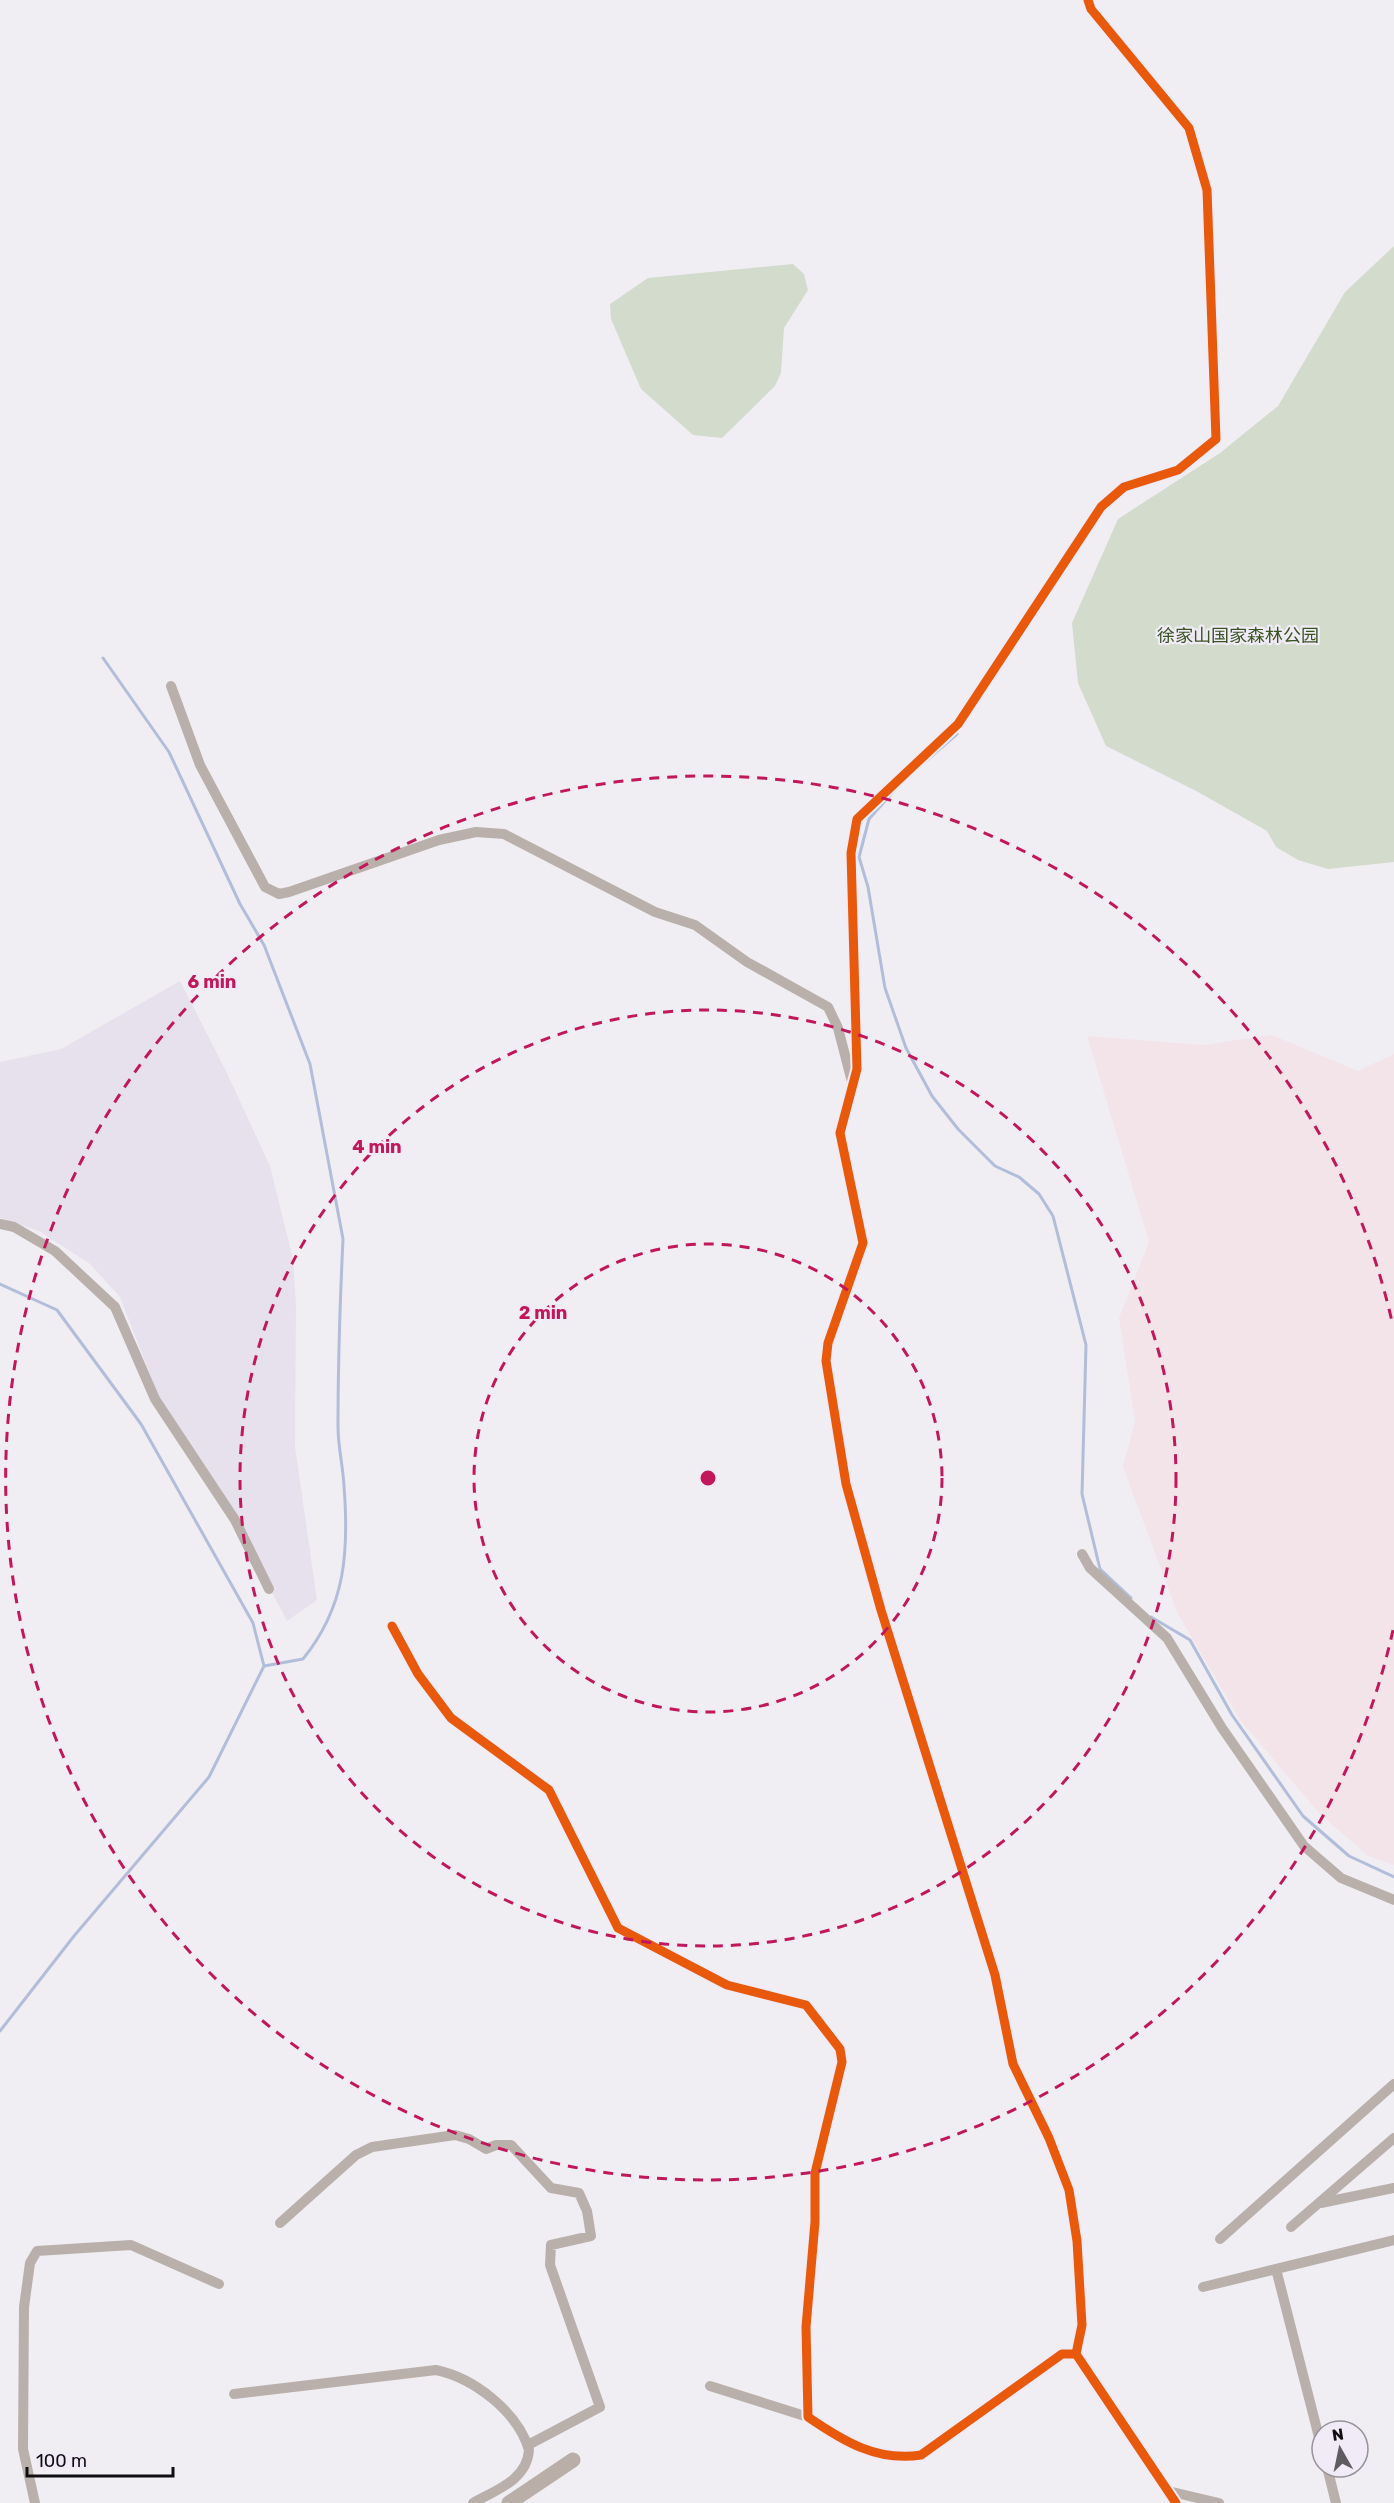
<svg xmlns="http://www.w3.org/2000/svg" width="1394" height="2503" font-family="Rubik,'Noto Sans SC',sans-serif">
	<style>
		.commercial { fill: #f3e4e9 }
		.built { fill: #e7e1ed }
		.green { fill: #d2dbcc }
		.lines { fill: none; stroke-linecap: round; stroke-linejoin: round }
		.stream { stroke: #b2bed9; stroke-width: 3 }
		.street { stroke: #bab0ab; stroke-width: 10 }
		.secondary { stroke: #baaea9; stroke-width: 15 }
		.cycleway-casing { stroke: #f0ebf6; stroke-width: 13 }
		.cycleway { stroke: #e8590c; stroke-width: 9 }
		.ring { fill: none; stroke: #c2185b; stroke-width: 3; stroke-dasharray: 10 8 }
		.labels { text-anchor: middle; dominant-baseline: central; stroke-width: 4.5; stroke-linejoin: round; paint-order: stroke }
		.park-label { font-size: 18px; fill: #38541f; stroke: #f0ebf6 }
		.centre { fill: #c2185b; stroke: #f0ebf6; stroke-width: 3 }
		.ring-label { font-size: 18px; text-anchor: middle; font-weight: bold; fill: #c2185b; stroke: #f0ebf6; stroke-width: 4.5; stroke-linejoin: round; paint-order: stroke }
	</style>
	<rect width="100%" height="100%" fill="#f0eef3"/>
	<!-- commercial -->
	<path class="commercial" d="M1272 1035 1358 1071 1394 1054V1865L1368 1856 1320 1814 1240 1720 1177 1612 1123 1467 1135 1421 1119 1318 1149 1242 1087 1036 1203 1045Z"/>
	<!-- built -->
	<path class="built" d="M180 981 226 1071 270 1166 293 1259 296 1305 295 1446 317 1600 287 1621 223 1500 161 1403 120 1297 90 1264 39 1231 0 1218V1062L61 1049Z"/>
	<!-- green -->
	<path class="green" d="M1394 246V862L1328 869 1298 860 1276 847 1267 831 1198 792 1106 746 1078 683 1072 623 1118 519 1220 453 1278 406 1345 292Z
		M793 264 804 274 808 290 784 328 781 373 775 386 722 438 693 435 641 389 611 319 610 304 648 278Z"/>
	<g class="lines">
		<!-- stream -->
		<path class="stream" d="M103 658 169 752 240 904 264 945 310 1064 343 1239C340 1302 338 1364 338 1427 338 1447 343 1466 344 1486 349 1551 346 1606 303 1659L264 1666
			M926 761 957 734
			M893 792 869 819 859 857 868 887 885 988 906 1048 932 1096 958 1129 995 1166 1019 1177 1039 1194 1053 1216 1086 1345 1082 1494 1100 1569 1131 1598
			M0 1284 57 1310 141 1424 253 1623 264 1666 209 1777 74 1936 0 2031
			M1151 1617 1190 1640 1232 1715 1303 1816 1349 1856 1394 1877"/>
		<!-- street -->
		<path class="street" d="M1088 0 1091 9 1189 128 1207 190 1216 439 1178 470 1124 487 1101 507 958 724 857 819 851 853 857 1069 840 1133 863 1243 828 1343 826 1361 846 1484 881 1610 995 1975 1013 2064 1049 2138 1069 2190 1077 2241 1082 2325 1076 2354 1176 2503
			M171 686 200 765 265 887 279 894 289 892 439 840 476 832 504 834 655 912 695 925 747 962 828 1007 838 1028 852 1082
			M0 1224 14 1227 55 1251 115 1307 155 1399 235 1520 269 1589
			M1082 1554 1090 1568 1167 1638 1222 1728 1304 1846 1341 1878 1394 1900
			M392 1626 418 1674 451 1718 549 1790 618 1928 727 1985 806 2005 840 2049 842 2062 815 2173V2222L806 2327 808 2417C843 2441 877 2462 921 2455L1062 2354H1076
			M1321 2203 1394 2188
			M280 2223 356 2155 372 2147 455 2135 469 2139 486 2149 496 2145H511L551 2188 579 2193 587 2211 591 2236 551 2245 550 2265 600 2407 528 2445
			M1291 2227 1394 2138
			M1220 2239 1394 2084
			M1276 2269 1322 2449
			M1203 2287 1394 2240
			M710 2386 808 2417
			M234 2394 436 2370C474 2378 518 2412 529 2450 527 2480 496 2490 473 2503
			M1327 2467 1336 2503
			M1168 2491 1219 2503
			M35 2503 23 2449 24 2307 30 2263 37 2251 131 2245 219 2284"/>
		<!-- secondary -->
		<path class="secondary" d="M509 2503 573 2460"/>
		<defs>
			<path id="cycleway" d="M1088 0 1091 9 1189 128 1207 190 1216 439 1178 470 1124 487 1101 507 958 724 857 819 851 853 857 1069 840 1133 863 1243 828 1343 826 1361 846 1484 881 1610 995 1975 1013 2064 1049 2138 1069 2190 1077 2241 1082 2325 1076 2354 1176 2503
				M392 1626 418 1674 451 1718 549 1790 618 1928 727 1985 806 2005 840 2049 842 2062 815 2173V2222L806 2327 808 2417C843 2441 877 2462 921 2455L1062 2354H1076"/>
		</defs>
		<!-- cycleway casing -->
		<use href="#cycleway" class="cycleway-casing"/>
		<!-- cycleway -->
		<use href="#cycleway" class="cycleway"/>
	</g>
	<!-- distance rings -->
	<g class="ring">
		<circle cx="708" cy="1478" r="234"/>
		<circle cx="708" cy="1478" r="468"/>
		<path d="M1393 1630A702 702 0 1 1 1393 1326"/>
	</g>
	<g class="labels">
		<!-- park labels -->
		<g class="park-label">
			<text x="1238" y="636">徐家山国家森林公园</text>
		</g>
	</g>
	<circle cx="708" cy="1478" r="9" class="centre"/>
	<g class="ring-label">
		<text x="212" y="988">6 min</text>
		<text x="377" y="1153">4 min</text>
		<text x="543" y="1319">2 min</text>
	</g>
	<!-- north arrow -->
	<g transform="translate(1340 2449) rotate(351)"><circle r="28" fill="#f0ebf6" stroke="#96939a" stroke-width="1.5"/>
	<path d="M0-4.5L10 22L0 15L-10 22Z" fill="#5e5c60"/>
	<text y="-9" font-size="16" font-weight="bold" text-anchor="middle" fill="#100e11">N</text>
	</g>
	<!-- scale -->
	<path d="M27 2467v9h146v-9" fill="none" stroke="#100e11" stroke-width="3"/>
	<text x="36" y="2467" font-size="18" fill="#100e11" stroke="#f0ebf6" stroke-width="4.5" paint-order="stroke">100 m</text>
</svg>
